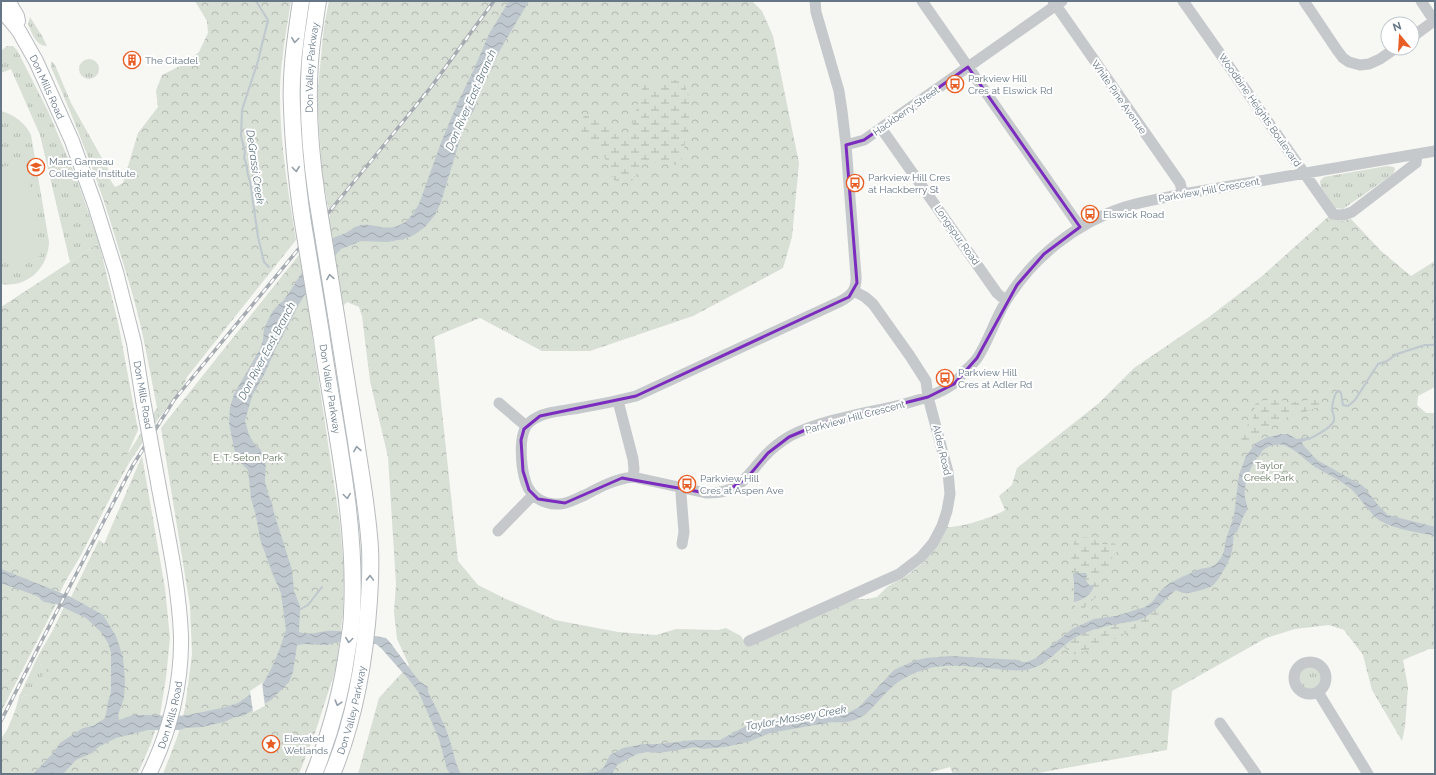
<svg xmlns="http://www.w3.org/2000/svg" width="1436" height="775" font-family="Raleway,sans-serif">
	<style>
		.grass { fill: url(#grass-tufts) }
		.forest { fill: url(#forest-crowns) }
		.wetland { fill: url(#wetland-marsh) }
		.pitch { fill: #d8dfd5 }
		.water { fill: url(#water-waves) }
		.pier { fill: #f7f7f4 }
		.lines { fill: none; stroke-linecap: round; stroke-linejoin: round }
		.stream { stroke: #bfc8ce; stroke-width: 2 }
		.major-casing { stroke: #b8bcc0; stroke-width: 16 }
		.highway-casing { stroke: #b7bbbe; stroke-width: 18 }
		.minor { stroke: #c5c9cc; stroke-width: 11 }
		.major { stroke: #fff; stroke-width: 14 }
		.highway { stroke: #fff; stroke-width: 16 }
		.rail-casing { stroke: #a5abb1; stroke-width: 3.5 }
		.rail { stroke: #fff; stroke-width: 2; stroke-dasharray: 6; stroke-linecap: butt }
		.major-bridge-casing { stroke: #b8bcc0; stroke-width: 16; stroke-linecap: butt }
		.highway-bridge-casing { stroke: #b7bbbe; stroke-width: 18; stroke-linecap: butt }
		.major-bridge { stroke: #fff; stroke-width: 14 }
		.highway-bridge { stroke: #fff; stroke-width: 16 }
		.oneway { stroke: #939faa }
		.marked { fill: none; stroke: #7b2cbf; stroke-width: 3; stroke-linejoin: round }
		.labels { text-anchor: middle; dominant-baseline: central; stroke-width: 4; stroke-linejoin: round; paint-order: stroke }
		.poi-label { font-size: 10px; fill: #657686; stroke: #fff; text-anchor: start }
		.street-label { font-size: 10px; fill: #657686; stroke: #fff }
		.park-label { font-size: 10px; fill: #647860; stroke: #fff }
		.water-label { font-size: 11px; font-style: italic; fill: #617782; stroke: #fff }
	</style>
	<defs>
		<pattern id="grass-tufts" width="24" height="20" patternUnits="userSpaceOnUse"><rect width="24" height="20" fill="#d8dfd5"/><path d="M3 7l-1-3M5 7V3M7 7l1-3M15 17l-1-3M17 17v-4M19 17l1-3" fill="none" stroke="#b3b9b2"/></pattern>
		<pattern id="forest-crowns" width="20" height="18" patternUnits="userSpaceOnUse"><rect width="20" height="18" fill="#d8dfd5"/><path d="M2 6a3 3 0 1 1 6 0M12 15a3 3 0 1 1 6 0" fill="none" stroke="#b3b9b2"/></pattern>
		<pattern id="wetland-marsh" width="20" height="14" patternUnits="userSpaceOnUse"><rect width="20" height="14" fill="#d8dfd5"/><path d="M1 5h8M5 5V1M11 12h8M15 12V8" fill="none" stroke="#b3b9b2"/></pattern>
		<pattern id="water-waves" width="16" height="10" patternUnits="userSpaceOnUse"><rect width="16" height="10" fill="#bfc8ce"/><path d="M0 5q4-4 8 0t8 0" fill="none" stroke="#9fa7ad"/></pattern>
	</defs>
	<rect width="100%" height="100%" fill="#f7f7f4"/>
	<!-- grass -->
	<path class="grass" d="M30 17 42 36 47 46C36 46 32 33 28 24Z
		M7 46H13L17 50 48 111 67 156 76 177 99 243 70 262 40 135 11 69 1 73V51Z
		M79 69a10 10 0 1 1 20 0a10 10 0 1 1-20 0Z
		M51 61 55 65 71 103 112 176 109 178 115 187 119 186 149 363C128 261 93 162 51 67Z
		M1 111C15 115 25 123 31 135L49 242C48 268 28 288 1 284Z
		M1387 166 1394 167 1395 169 1393 174 1343 209 1335 208 1321 187 1320 181 1324 177Z
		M161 401 163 412 129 463 126 453 129 452Z
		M38 656 41 667 59 658 1 774 29 695 19 697Z
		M1299 678a12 12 0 1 1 24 0a12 12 0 1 1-24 0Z"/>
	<!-- forest -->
	<path class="forest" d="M195 1H291C286 32 280 64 280 95 280 143 288 192 296 240L187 377 184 385 159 418 139 315 102 194 123 183 138 133 158 107 156 91 162 75 184 64 199 52 208 33 207 21Z
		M329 1H752L762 11 773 36 799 163 792 237 783 268 693 316 590 351H542L480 318 434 337 458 561 478 585 506 599 555 620 618 632 656 635 676 629 718 630 726 628 741 636 746 645 857 599H867L877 597 887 587 909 574 925 561 947 527C960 528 994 517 1005 510L999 496 1012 485 1017 468 1099 403 1134 368 1209 317 1261 277 1329 216 1341 221 1351 219 1381 251 1411 276 1435 261V387L1418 396 1417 405 1426 413H1435V649H1429L1403 660 1408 687 1405 727 1402 741 1372 690 1363 655 1344 630 1329 625 1295 629 1266 638 1172 691 1167 750 1032 774H953L950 767 925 774H358L379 698 409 665 397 639 394 612 396 584 388 457 370 381 362 316 359 307 347 302 312 336 340 524 344 573 343 612 336 668 315 733 299 774H163L178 735 185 708 192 654 190 606 161 428 330 216 322 174 317 97 324 27Z
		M99 243 119 327 138 430 127 455 129 463C112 493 97 524 81 555 72 571 61 586 56 604L1 712V307Z
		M142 456 165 588 170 638 166 678 160 715 151 743 139 771 137 774H1V739L7 730 15 711 19 697 29 695 32 697 49 664 41 667 38 656 53 630 64 607 71 611 76 600 71 597 99 540 104 544Z"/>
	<!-- wetland -->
	<path class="wetland" d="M683 79 691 105 686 138 681 163 675 165 646 161 639 170 632 181 623 183 614 180 604 156 583 131 581 119 585 116 595 115 610 126 620 137 629 136 643 85Z
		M1315 399 1326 405 1321 406 1305 412 1291 415 1250 438 1242 447 1241 431 1253 420 1255 404 1264 400H1281L1289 403Z
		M1076 538C1080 538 1086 537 1089 538 1101 541 1098 547 1114 543L1118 547 1116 553 1112 558 1110 567 1098 577 1095 583 1101 585 1103 591 1082 610 1076 608C1072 599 1074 592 1074 582 1074 563 1067 559 1076 538Z
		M1159 607 1158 616 1150 624 1138 627 1099 647 1073 655 1064 647 1078 636 1100 627 1126 623 1142 619Z"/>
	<!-- pitch -->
	<path class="pitch" d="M26 163 41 256 1 263V167Z"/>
	<!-- water -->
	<path class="water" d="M509 1H529L500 50 481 88 474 110 464 126 441 202 435 215 425 227 414 235 404 239 387 242 361 241 341 249 318 274 299 304 280 341 277 346 264 375 252 396 245 421 249 435 255 445 260 449 266 460 265 481 268 494 272 503 274 513 292 570 294 591 300 606 299 632C308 636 318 632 327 631 344 630 363 635 381 637L386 638 389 641 419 681 428 687V692C436 708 445 724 450 741 454 753 455 764 461 774H450L447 769 439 739 419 693 410 681 381 648 376 644 338 642 327 645 305 644 297 645 293 672 289 682 271 700 243 716 235 717 224 722 202 727 186 728 179 730H148L116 738 100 746 92 753 76 760 63 774H33L54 752 60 743 83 728 93 726 104 719 106 715 108 702 111 692V652L108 643 101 632 86 618 56 604 44 602 37 596 1 583V569L71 597 103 615 116 636 123 657 125 682 124 698 118 715 119 720 133 715H145L177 716 188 715 222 708 238 703 262 686 272 667 280 648 286 630 281 593 273 575 260 539 256 516 251 498 248 470 238 460 235 453 229 423 230 407 234 394 260 349 263 340 264 329 272 312 279 304 283 301C298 281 311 253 332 239 337 235 344 235 349 231 354 228 356 226 362 225 368 224 375 226 380 227 401 230 409 221 419 204L442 140 459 100 474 69 489 34Z
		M1281 434H1288L1297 439 1308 437 1311 439 1302 442 1303 445 1317 460 1363 486 1379 506 1388 515 1435 527V536C1417 532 1396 530 1379 520 1370 514 1360 497 1351 489 1341 480 1328 475 1317 468 1300 458 1284 432 1262 451L1261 454C1251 462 1243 485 1245 498 1246 503 1248 506 1247 510L1244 515 1237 532 1234 533C1233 541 1233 548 1231 555 1229 562 1217 583 1212 586 1207 589 1189 594 1184 593 1182 593 1179 591 1176 590 1165 599 1155 613 1141 619 1134 622 1126 622 1118 624 1104 626 1090 630 1078 636 1059 646 1048 667 1025 670 1016 671 1006 670 998 669 972 667 944 662 920 671 908 675 898 681 889 690 869 709 864 725 832 722L770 733 748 742 725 747 703 749 696 747 659 753 646 752 637 754 617 765 612 774H570L597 772 604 767 610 755 623 748 644 744H658L695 740H720L744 727 750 725 772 723 809 717 840 715 848 713 859 707 894 670 914 661 926 658 951 656 1019 660 1022 662H1027L1036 658 1072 629 1094 619 1116 616 1145 607 1152 602 1162 589 1170 583 1182 577 1200 569 1211 567 1216 564 1221 558 1224 551 1226 539 1234 516 1239 475 1246 456 1256 443 1265 438Z
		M1078 573H1086L1087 576 1085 579 1089 585H1093L1095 583C1093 593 1084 600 1074 602V581L1073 574Z"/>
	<!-- pier -->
	<path class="pier" d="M262 683 265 706 253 712 250 691Z"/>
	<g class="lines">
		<!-- stream -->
		<path class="stream" d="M256 1 268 20 258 61 242 110 241 136 245 152 244 158C248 165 246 173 250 181L258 237 264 262 269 267
			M1309 439C1315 436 1333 427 1334 420 1335 417 1333 414 1332 410 1332 405 1334 396 1337 391H1339L1341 393 1343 405 1348 406 1355 400 1378 364 1387 361 1397 354 1425 345H1433L1435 344
			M299 610 308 605 322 587"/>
		<defs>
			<g id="major">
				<path d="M8 1 17 16 18 21"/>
				<path id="s1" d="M1 9 19 31 36 61 72 141 95 205 116 272 134 343 143 400"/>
				<path id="s2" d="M149 774C170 732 182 683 181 636 179 586 168 537 159 488"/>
			</g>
			<g id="highway">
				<path d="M301 1C296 36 290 72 292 107 293 144 297 181 302 217"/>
				<path id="s3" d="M317 198C309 144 305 89 313 34 315 23 316 12 318 1"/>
				<path d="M314 774C331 732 342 690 348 646 350 635 352 624 352 613 357 518 334 426 321 333"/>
				<path id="s4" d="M332 774C355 720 365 659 369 600 370 583 371 566 370 549 368 512 361 476 356 441 349 399 343 357 336 315"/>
			</g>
		</defs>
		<!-- major casing -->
		<use href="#major" class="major-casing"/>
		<!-- highway casing -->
		<use href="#highway" class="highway-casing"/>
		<!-- minor -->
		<path class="minor" d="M815 1 816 12 839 91 842 111 846 145 856 276C857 290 851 296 839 302L636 396C617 401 598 405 579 408 564 411 542 411 530 422 517 432 521 468 526 483 531 497 544 505 559 504 568 504 577 498 585 495 600 487 615 479 633 477L706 493C739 494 745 478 764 457 771 449 780 442 790 436 820 420 866 413 900 405 918 400 938 395 953 384 957 381 960 377 963 373 968 368 974 363 978 357 989 340 995 319 1006 301 1033 257 1076 223 1125 207 1144 201 1164 198 1183 194L1435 151
			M922 1 1080 227
			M1053 1 1180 183 1183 194
			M1183 1 1333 214C1341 216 1346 215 1352 212L1416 163 1417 155
			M1304 1 1337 50 1343 58 1349 62 1360 65 1369 64 1380 59 1396 48
			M1421 1 1435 22
			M1412 37 1434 21
			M881 128 997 293 1006 301
			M846 145 864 140 881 128 1062 1
			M618 401 633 459 634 469 633 477
			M499 403 526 426
			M682 488 681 494 684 532 682 544
			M498 531 533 495
			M749 641 899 574 921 557 933 543 942 526 947 511 950 494 948 472 928 397 926 381 910 356 873 304 865 297 854 291
			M1294 678a16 16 0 1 1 32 0a16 16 0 1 1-32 0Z
			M1318 692 1368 774
			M1220 723 1256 774"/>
		<!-- major -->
		<use href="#major" class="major"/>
		<!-- highway -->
		<use href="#highway" class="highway"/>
		<defs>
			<path id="rail" d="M1 721 57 611 133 465 174 400 371 161 431 87 494 1"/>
		</defs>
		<!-- rail casing -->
		<use href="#rail" class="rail-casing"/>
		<!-- rail -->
		<use href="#rail" class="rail"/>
		<defs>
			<path id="major-bridge" d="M143 400 159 488"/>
			<path id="highway-bridge" d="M317 198 336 315
				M302 217 321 333"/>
		</defs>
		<!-- major-bridge casing -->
		<use href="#major-bridge" class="major-bridge-casing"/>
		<!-- highway-bridge casing -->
		<use href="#highway-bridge" class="highway-bridge-casing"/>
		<!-- major-bridge -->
		<use href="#major-bridge" class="major-bridge"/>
		<!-- highway-bridge -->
		<use href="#highway-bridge" class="highway-bridge"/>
	</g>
	<!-- one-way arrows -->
	<defs><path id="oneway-chevron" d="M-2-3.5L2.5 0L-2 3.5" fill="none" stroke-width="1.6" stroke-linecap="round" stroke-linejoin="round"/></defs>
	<g class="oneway">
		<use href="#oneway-chevron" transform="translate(295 40) rotate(97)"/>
		<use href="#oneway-chevron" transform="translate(296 169) rotate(83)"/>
		<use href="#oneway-chevron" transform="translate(330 277) rotate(-99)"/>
		<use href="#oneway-chevron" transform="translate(357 449) rotate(-99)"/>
		<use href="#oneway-chevron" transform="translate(347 496) rotate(82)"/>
		<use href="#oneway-chevron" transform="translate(370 578) rotate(-88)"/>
		<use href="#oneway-chevron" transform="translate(349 640) rotate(98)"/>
		<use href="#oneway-chevron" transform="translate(338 703) rotate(106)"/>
	</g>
	<!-- marked area -->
	<path class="marked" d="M968 67 1080 227 1044 254 1017 285 977 358 954 384 928 397 817 425 789 437 768 453 747 478 730 489 706 493 622 478 565 503 538 499 529 490 523 471 521 440 524 429 540 416 636 396 849 297 857 283 846 145 864 140Z"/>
	<!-- icons -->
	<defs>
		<symbol id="building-ring" viewBox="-11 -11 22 22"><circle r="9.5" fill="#fff" stroke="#e75d24" stroke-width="1.5"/><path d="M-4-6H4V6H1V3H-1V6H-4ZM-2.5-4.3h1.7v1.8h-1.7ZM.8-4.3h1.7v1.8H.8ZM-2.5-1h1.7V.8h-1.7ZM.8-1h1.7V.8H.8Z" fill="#e75d24"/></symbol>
		<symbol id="bus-ring" viewBox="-11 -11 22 22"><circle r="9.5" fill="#fff" stroke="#e75d24" stroke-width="1.5"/><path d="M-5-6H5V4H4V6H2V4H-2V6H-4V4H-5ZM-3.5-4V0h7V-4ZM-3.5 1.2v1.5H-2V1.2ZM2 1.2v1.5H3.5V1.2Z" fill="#e75d24"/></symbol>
		<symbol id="school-ring" viewBox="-11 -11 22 22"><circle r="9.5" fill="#fff" stroke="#e75d24" stroke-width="1.5"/><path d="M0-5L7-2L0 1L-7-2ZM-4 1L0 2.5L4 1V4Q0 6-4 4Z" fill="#e75d24"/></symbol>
		<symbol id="sight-ring" viewBox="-11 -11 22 22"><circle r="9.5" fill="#fff" stroke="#e75d24" stroke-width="1.5"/><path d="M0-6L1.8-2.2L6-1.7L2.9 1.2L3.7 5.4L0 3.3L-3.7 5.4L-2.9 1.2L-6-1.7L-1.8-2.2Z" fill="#e75d24"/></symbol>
	</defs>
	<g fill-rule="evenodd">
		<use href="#building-ring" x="122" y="50" width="20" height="20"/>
		<use href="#bus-ring" x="945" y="74" width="20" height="20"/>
		<use href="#school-ring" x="26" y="157" width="20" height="20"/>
		<use href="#bus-ring" x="845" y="173" width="20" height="20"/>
		<use href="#bus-ring" x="1080" y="204" width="20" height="20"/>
		<use href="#bus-ring" x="935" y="368" width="20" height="20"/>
		<use href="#bus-ring" x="677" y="474" width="20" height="20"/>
		<use href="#sight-ring" x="261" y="734" width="20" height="20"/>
	</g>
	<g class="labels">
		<!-- poi labels -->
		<g class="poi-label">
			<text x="145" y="60">The Citadel</text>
			<text x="968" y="78">Parkview Hill<tspan x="968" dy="12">Cres at Elswick Rd</tspan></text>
			<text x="49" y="161">Marc Garneau<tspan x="49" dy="12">Collegiate Institute</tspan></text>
			<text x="868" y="177">Parkview Hill Cres<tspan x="868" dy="12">at Hackberry St</tspan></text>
			<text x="1103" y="214">Elswick Road</text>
			<text x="958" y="372">Parkview Hill<tspan x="958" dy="12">Cres at Adler Rd</tspan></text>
			<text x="700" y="478">Parkview Hill<tspan x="700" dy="12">Cres at Aspen Ave</tspan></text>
			<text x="284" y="738">Elevated<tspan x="284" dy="12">Wetlands</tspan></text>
		</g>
		<!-- street labels -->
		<g class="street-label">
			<text stroke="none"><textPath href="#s3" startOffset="131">Don Valley Parkway</textPath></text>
			<text stroke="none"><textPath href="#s1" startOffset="91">Don Mills Road</textPath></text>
			<text transform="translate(1119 97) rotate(55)">White Pine Avenue</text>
			<text transform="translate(1260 110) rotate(55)">Woodbine Heights Boulevard</text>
			<text transform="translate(906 111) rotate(-35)">Hackberry Street</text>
			<text transform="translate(1209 190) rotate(-10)">Parkview Hill Crescent</text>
			<text transform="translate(957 235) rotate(55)">Longspur Road</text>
			<text transform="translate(330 389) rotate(81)">Don Valley Parkway</text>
			<text transform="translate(143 395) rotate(80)">Don Mills Road</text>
			<text transform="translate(855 417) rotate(-15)">Parkview Hill Crescent</text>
			<text transform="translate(942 450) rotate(77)">Alder Road</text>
			<text stroke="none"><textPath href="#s4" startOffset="67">Don Valley Parkway</textPath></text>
			<text stroke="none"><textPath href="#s2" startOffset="63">Don Mills Road</textPath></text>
		</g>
		<!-- park labels -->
		<g class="park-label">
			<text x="248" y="457">E. T. Seton Park</text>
			<text x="1269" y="465">Taylor<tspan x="1269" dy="12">Creek Park</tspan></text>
		</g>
		<!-- water labels -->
		<g class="water-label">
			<text transform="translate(471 100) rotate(-66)">Don River East Branch</text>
			<text transform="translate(255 167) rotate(82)">DeGrassi Creek</text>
			<text transform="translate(267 351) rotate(-62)">Don River East Branch</text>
			<text transform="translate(796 718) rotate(-10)">Taylor-Massey Creek</text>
		</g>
	</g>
	<!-- border -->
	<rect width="1436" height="775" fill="none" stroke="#657686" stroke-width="4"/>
	<!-- north arrow -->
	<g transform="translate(1400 36) rotate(342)"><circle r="19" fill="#ffffff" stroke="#c1c8cf"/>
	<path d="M0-3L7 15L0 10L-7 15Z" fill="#e75d24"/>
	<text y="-6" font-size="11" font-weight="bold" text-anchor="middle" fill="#657686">N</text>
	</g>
</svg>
